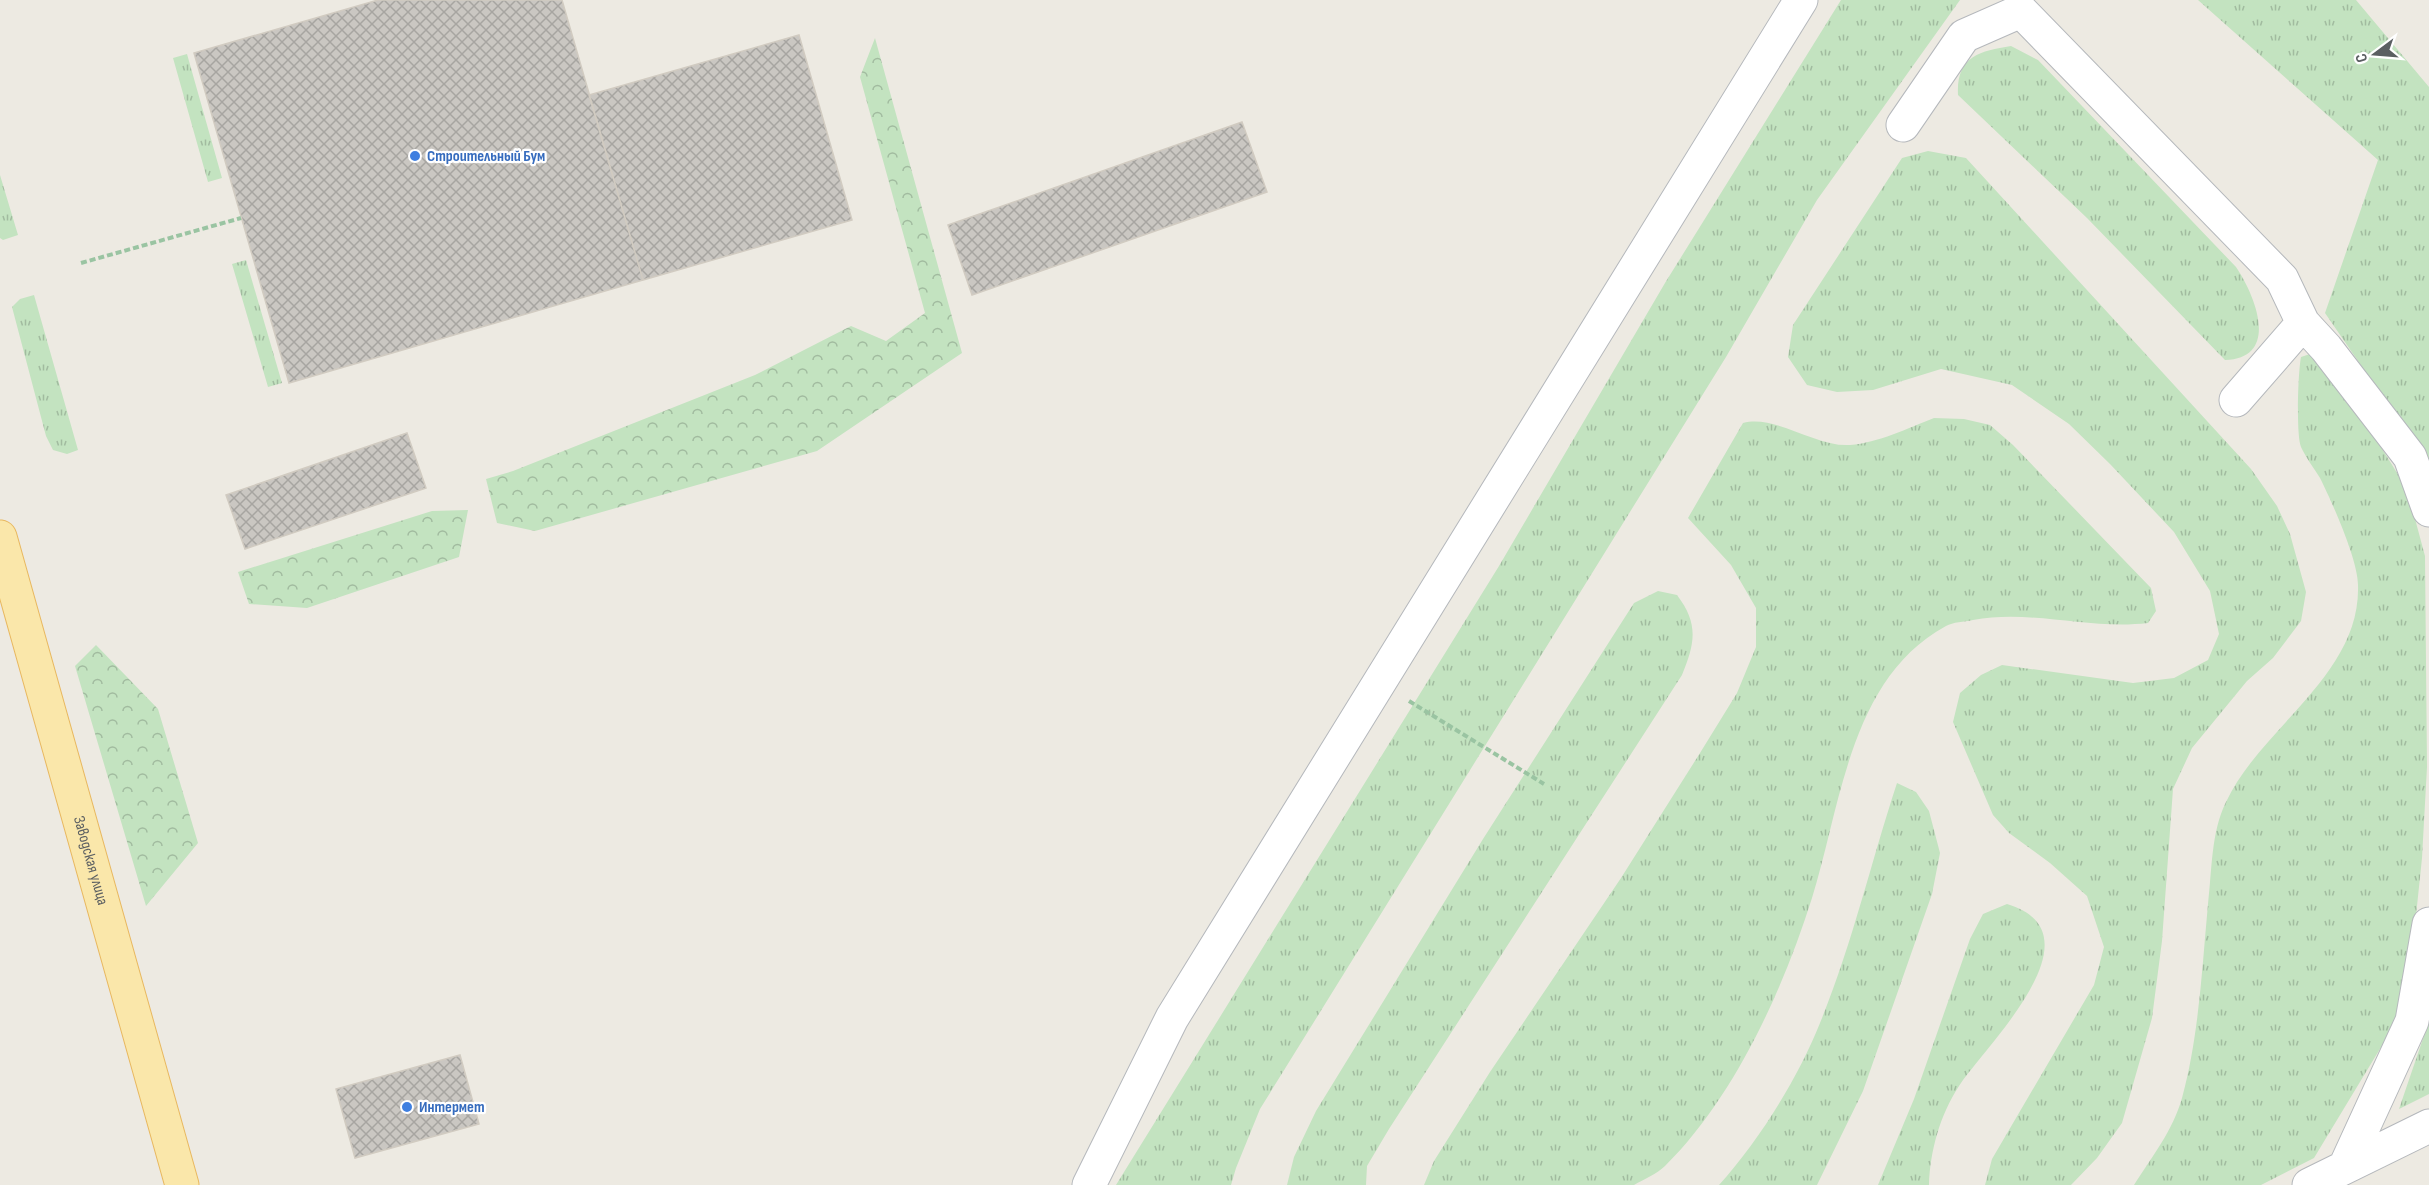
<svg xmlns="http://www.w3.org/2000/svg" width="2429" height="1185" font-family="'Sofia Sans Condensed',sans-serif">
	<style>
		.grass { fill: url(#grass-tufts) }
		.forest { fill: url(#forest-crowns) }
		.building { fill: url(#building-cross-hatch); stroke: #d1cbc1; stroke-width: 1.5 }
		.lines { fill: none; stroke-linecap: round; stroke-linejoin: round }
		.minor-casing { stroke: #b5b8bc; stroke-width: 35 }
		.major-casing { stroke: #e8b860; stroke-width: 35 }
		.path { stroke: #9ac4a2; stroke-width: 4; stroke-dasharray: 6 3; stroke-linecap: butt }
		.minor { stroke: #fff; stroke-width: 33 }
		.major { stroke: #fae7aa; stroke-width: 33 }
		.shop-dot { fill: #3f7fe0; stroke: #fff; stroke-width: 2 }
		.labels { text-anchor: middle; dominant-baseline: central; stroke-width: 4.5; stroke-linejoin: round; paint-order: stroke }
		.shop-label { font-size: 16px; font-weight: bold; fill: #366cbe; stroke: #fff; text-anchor: start }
		.street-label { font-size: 16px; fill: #5b5f62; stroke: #fff }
	</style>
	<defs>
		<pattern id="grass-tufts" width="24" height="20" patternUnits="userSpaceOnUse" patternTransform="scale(1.5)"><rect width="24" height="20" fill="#c3e3c0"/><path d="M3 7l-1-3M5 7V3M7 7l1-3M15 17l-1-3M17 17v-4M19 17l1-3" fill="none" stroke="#a1bb9f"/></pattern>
		<pattern id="forest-crowns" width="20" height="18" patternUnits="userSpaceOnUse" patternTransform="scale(1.5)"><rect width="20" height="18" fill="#c3e3c0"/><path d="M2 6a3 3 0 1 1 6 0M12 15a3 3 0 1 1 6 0" fill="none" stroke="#a1bb9f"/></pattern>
		<pattern id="building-cross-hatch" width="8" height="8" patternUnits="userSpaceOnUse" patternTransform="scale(1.5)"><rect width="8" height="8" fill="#cac7c2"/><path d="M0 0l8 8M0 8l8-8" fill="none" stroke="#a7a5a1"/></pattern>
	</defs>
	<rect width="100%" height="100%" fill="#edeae2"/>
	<!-- grass -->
	<path class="grass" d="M1841 0H1960L1817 200 1726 357 1260 1109 1236 1168 1231 1185H1116L1499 566 1665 283Z
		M2198 0H2356L2429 87V475L2417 447 2325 313 2378 160Z
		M2011 46 2038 60 2236 267C2255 295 2281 358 2225 360L2087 218 1958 95C1956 57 1979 51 2011 46Z
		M187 54 222 178 208 182 173 58Z
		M1928 151 1966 158 2251 469 2277 506 2290 534 2306 592 2301 621 2273 658 2247 681 2192 748 2173 789 2162 941 2152 1018 2122 1123 2097 1158 2071 1185H1985L1992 1159 2094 985 2104 947 2087 896 2050 863 2009 833 1993 815 1953 722 1960 693 1981 675 2002 665 2133 683 2174 678 2208 660 2219 634 2210 591 2174 532 2110 464 2069 424 2012 385 1941 369 1873 390 1837 392 1807 385 1788 357 1793 325 1902 158Z
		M0 175 18 235 3 240 0 238Z
		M246 260 282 383 268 387 232 264Z
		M34 295 78 450 67 454 53 450 46 436 12 307 20 299Z
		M2310 354 2371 431 2407 489 2425 556 2427 767 2422 858 2412 954 2395 1024 2314 1158 2261 1185H2134C2152 1157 2173 1130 2182 1098 2199 1036 2202 968 2208 904 2212 871 2211 832 2226 802 2261 727 2361 675 2358 585 2358 560 2332 502 2320 478 2314 468 2306 458 2301 447 2296 435 2298 372 2301 357Z
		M1934 418 1964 419 1990 425 2013 445 2151 588 2156 611 2148 623C2089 630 2031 609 1973 620 1964 622 1953 622 1946 626 1850 678 1841 805 1812 898 1783 990 1734 1098 1665 1166 1657 1174 1644 1179 1634 1185H1424L1434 1161 1490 1072 1621 878 1700 753 1737 693 1756 647V608L1731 565 1688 518 1743 423C1775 414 1815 447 1850 445 1878 443 1908 428 1934 418Z
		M1658 591 1677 595C1699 624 1695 643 1682 675L1389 1129 1367 1166 1366 1185H1287L1294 1157 1316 1111 1483 839 1634 603Z
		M1897 783 1916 792 1929 811 1940 853 1932 894 1863 1091 1817 1185H1719C1759 1141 1798 1078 1820 1023 1852 945 1871 862 1897 783Z
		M2007 904C2104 933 1986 1045 1959 1086 1940 1115 1930 1151 1929 1185H1878L1914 1099 1970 939 1983 914Z
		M2429 1021V1094L2399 1109Z"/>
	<!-- forest -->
	<path class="forest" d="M875 38 962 353 817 451 535 531 497 523 486 479 513 471 755 375 851 326 886 341 925 313 860 77Z
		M468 510 459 557 307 608 249 604 238 572 432 511Z
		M96 645 158 709 198 843 146 906 75 666Z"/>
	<!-- building -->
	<path class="building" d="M378 0H562L643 280 289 383 194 53Z
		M799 35 852 220 643 280 589 95Z
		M1242 122 1267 192 972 295 948 225Z
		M407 433 426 488 245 549 226 495Z
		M460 1055 479 1124 355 1158 336 1089Z"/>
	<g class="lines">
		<defs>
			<path id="minor" d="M1903 125 1964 36 2021 11 2282 279 2303 323
				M2236 400 2303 323 2326 348 2410 457 2429 510
				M2345 1167 2412 1021 2429 924
				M1089 1185 1172 1018 1801 0
				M2309 1185 2429 1126"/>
			<g id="major">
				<path id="s1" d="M0 537 182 1185"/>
			</g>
		</defs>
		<!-- minor casing -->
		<use href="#minor" class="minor-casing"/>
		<!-- major casing -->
		<use href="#major" class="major-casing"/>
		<!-- path -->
		<path class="path" d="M81 263 241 218
			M1409 701 1544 784"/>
		<!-- minor -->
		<use href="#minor" class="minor"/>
		<!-- major -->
		<use href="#major" class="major"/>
	</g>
	<!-- markers -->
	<g class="shop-dot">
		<circle cx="415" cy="156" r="6"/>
		<circle cx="407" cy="1107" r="6"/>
	</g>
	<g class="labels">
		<!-- shop labels -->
		<g class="shop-label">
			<text x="427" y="156">Строительный Бум</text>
			<text x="419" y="1107">Интермет</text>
		</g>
		<!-- street labels -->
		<g class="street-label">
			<text stroke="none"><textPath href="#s1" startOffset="336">Заводская улица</textPath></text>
		</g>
	</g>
	<!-- north arrow -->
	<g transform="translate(2375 54) rotate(254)" stroke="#ffffff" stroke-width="4.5" paint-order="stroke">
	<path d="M0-4.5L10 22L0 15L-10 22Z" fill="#5b5f62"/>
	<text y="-9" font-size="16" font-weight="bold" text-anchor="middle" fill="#5b5f62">С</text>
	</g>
</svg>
